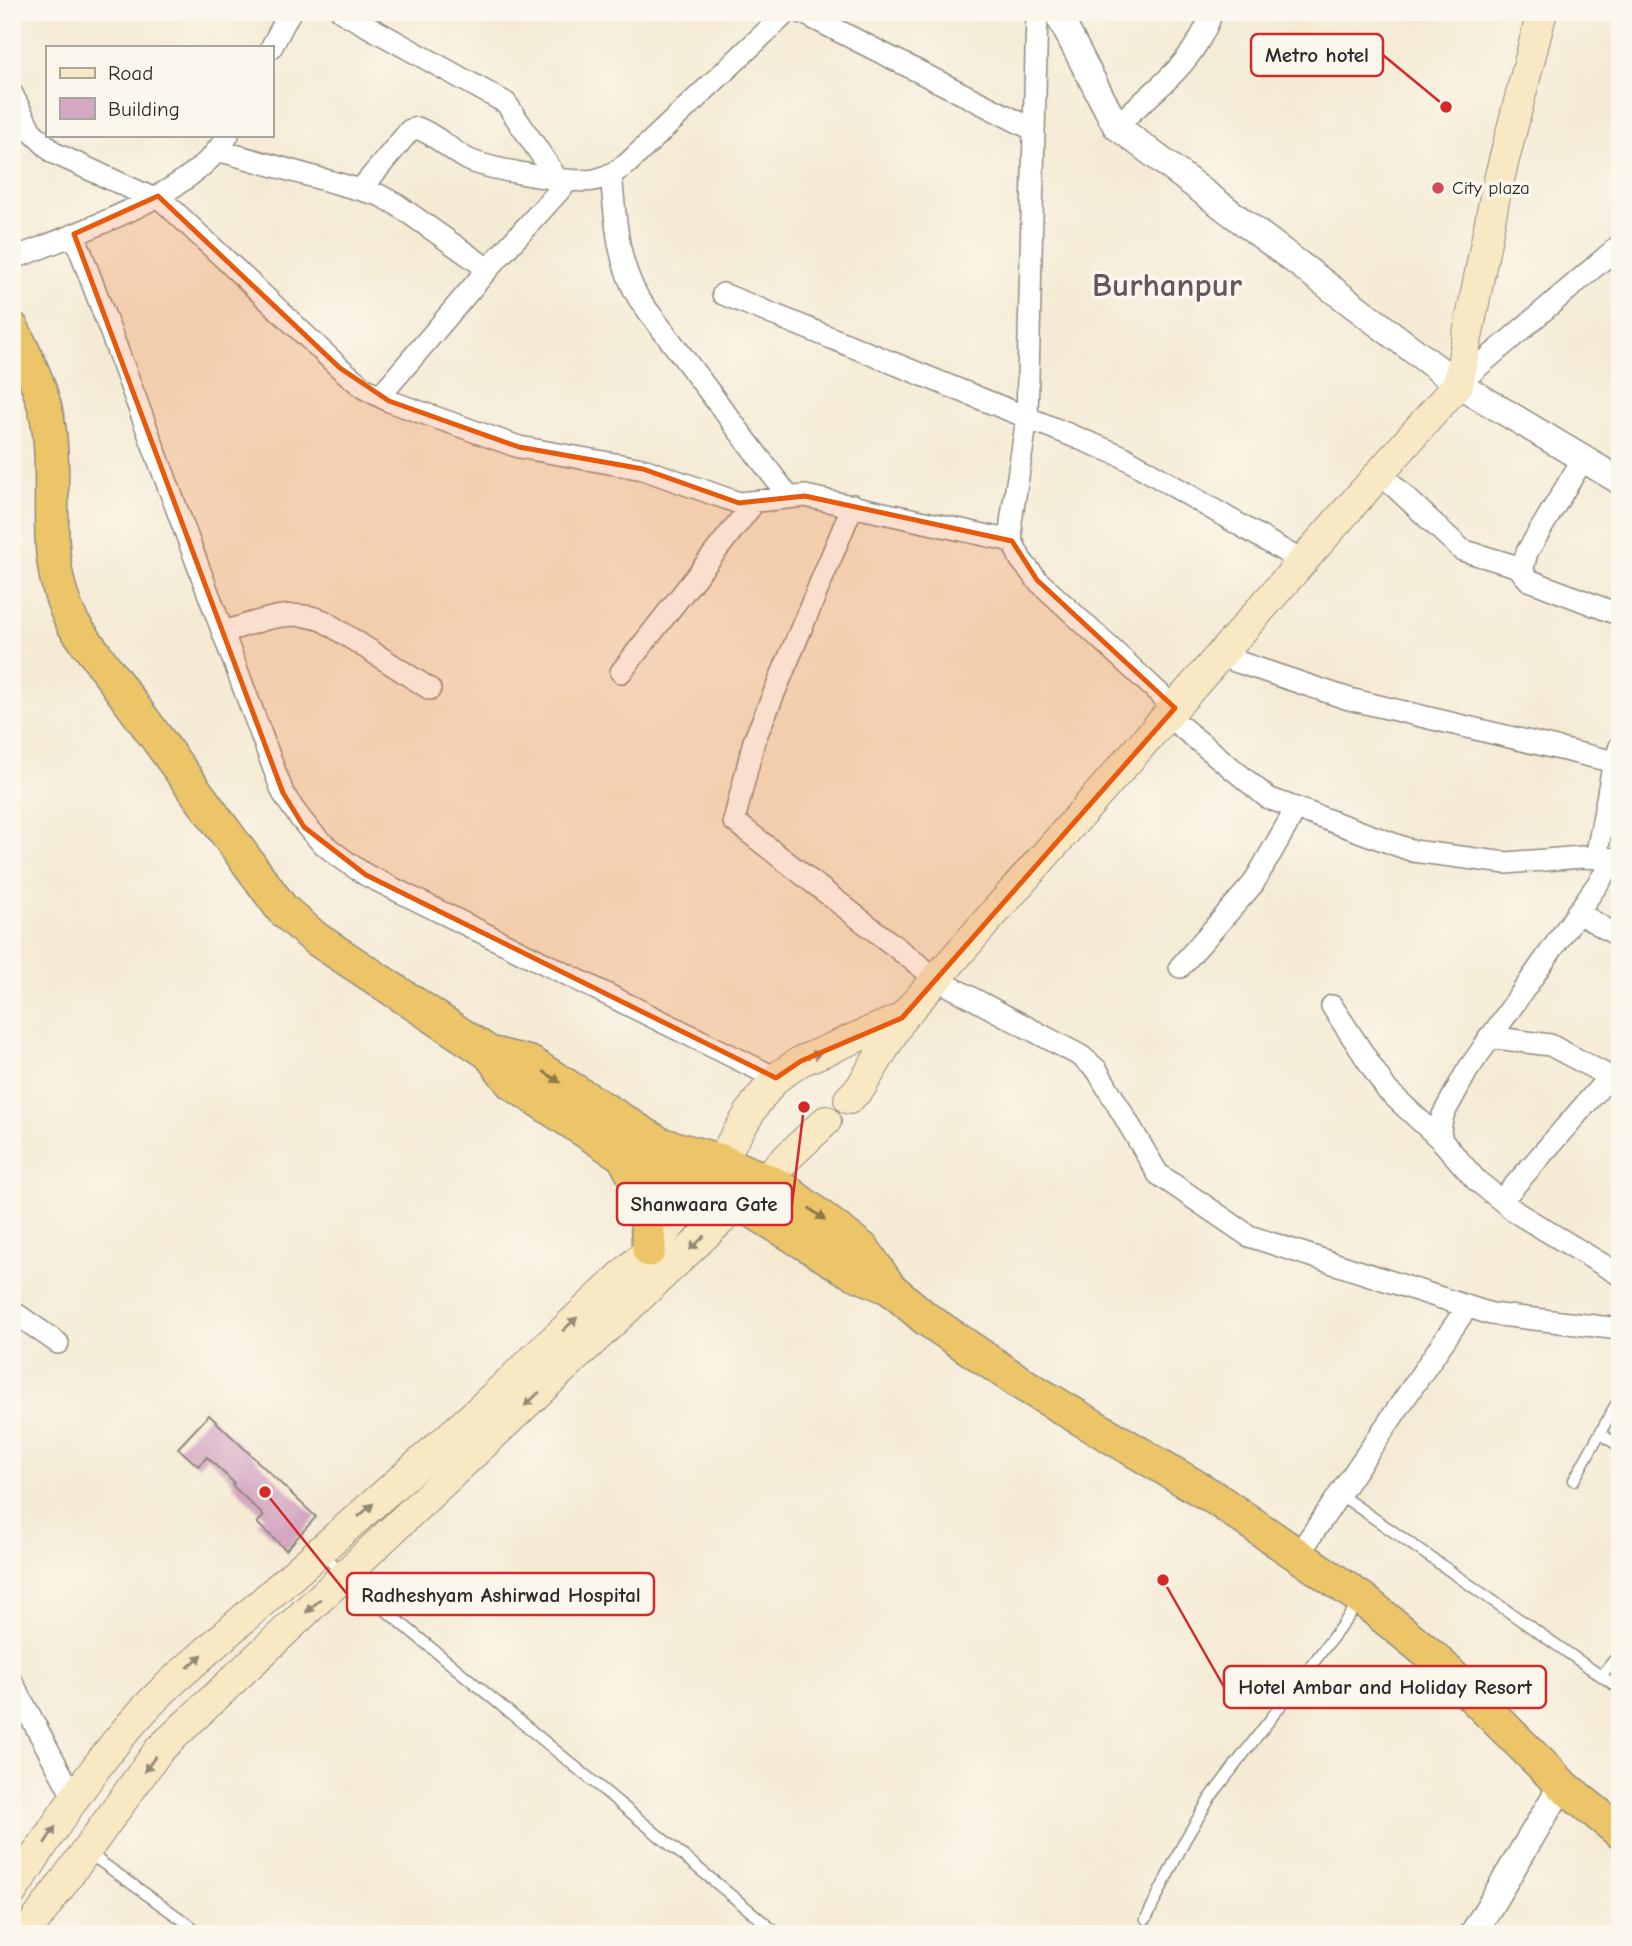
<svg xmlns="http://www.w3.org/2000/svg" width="1632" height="1946" font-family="'Comic Neue',sans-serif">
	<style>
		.building { fill: #d4a7c2 }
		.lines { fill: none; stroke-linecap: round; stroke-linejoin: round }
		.service-casing { stroke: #908b80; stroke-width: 13 }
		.minor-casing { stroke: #908b80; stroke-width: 24 }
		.tertiary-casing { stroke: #908b80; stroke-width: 29 }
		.secondary-casing { stroke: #908b80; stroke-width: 32 }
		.trunk-casing { stroke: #908b80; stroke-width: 36 }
		.service { stroke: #fff; stroke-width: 10 }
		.minor { stroke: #fff; stroke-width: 21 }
		.tertiary { stroke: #fff; stroke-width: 26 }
		.secondary { stroke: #f8e8c3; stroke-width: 30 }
		.trunk { stroke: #edc569; stroke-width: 33 }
		.oneway { fill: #928a77 }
		.oneway2 { fill: #8c784a }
		.marked { fill: #e8590c; fill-opacity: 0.2; stroke: #e8590c; stroke-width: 5; stroke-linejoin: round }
		.poi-dot { fill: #d1495b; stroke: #fbf7ec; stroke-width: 2.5 }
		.labels { text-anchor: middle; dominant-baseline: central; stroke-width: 7; stroke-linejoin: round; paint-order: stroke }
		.poi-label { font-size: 19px; fill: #2b2b2b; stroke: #fbf7ec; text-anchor: start }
		.town-label { font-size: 33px; font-weight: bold; fill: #665660; stroke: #fbf7ec }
		.leader { fill: none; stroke: #d62828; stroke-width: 2.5 }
		.callout-dot { fill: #d62828; stroke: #fbf7ec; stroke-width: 2.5 }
		.callout { fill: #fbf7ec; stroke: #d62828; stroke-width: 2.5 }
		.callout-label { font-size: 21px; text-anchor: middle; font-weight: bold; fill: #2b2b2b }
	</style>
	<rect width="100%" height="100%" fill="#fbf7ec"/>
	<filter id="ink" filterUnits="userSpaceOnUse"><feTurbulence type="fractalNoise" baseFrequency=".0143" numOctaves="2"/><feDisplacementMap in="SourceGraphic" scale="14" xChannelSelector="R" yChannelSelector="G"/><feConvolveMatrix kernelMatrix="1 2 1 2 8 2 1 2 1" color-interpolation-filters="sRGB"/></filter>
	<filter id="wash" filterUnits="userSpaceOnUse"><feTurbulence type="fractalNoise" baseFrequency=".00686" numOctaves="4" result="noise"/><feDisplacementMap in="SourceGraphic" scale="28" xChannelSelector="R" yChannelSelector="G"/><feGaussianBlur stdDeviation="1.57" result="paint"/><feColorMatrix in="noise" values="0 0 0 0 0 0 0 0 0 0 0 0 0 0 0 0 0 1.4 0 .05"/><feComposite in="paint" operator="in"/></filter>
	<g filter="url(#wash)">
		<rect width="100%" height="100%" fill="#f5ebd5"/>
		<g id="blocks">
			<!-- building -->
			<path class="building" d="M209 1415 316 1517 286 1550 257 1523 264 1516 232 1485 234 1483 207 1457 198 1466 178 1448Z"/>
		</g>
	</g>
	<g filter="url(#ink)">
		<use href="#blocks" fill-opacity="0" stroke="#908b80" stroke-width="2"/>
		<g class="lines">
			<defs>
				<path id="service" d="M1600 1433 1620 1447
					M1574 1480 1620 1397
					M1339 1494 1620 1689
					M322 1552 344 1576 778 1934
					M1601 1676 1620 1653
					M87 1852 202 1934
					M1146 1919 1185 1840 1210 1798 1359 1603"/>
				<path id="minor" d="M342 12 506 103 556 177
					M801 12 1032 129
					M1037 12 1027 418 1011 522 1012 541 1021 560 1037 580 1175 708
					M271 48 290 12
					M12 94 31 131 54 153 152 198
					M1116 126C1154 90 1195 64 1212 12
					M217 150 379 195 396 204 488 269
					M611 175C616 219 616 260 639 299L789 497
					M361 189 410 130 417 128C435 134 450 150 467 159 487 169 571 184 594 180 606 178 617 171 627 164L787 12
					M158 196 340 368 364 388 389 401 519 447 643 469 739 503 805 496 1012 541
					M74 234 283 793C309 835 325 848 366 875L776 1078
					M12 259C72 235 198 193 228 135
					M723 294 1122 456 1303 562
					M1458 384 1620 245
					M380 396 488 269 569 180
					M1583 459 1527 552 1522 572 1529 580 1620 615
					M1380 473 1462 550 1522 568
					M853 505 754 741 734 821 938 980 1081 1056 1097 1070 1158 1174 1249 1236 1491 1314 1620 1329
					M223 632C258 622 288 607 324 621L430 689
					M1220 656 1349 699 1615 762
					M621 672 753 504
					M1168 716 1268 798 1413 851 1506 863 1582 857 1620 859
					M1596 858 1612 772 1620 746
					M1615 859 1467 1071 1443 1115 1440 1130 1442 1141 1476 1180 1517 1213 1620 1275
					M1577 912 1620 937
					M1180 967 1253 884 1296 809
					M1332 1006 1387 1090 1442 1141
					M1489 1037 1550 1045 1620 1082
					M1502 1200 1610 1076
					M12 1311 58 1343
					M1298 1555 1467 1307
					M12 1682 74 1798"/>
				<path id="tertiary" d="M1057 12 1116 126 1458 384 1620 481
					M1473 1934 1562 1785"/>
				<path id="secondary" d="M849 1099 861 1087 902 1018 1458 384 1496 191 1542 12
					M12 1892C61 1818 107 1741 173 1681L475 1414 649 1250 704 1187 756 1103 776 1078 801 1061 902 1018
					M26 1934 159 1750 826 1121"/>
				<path id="trunk" d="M12 328C28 361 44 392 49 429 58 497 39 559 73 624L282 909 315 938 489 1053 512 1083 646 1171 704 1187 740 1203 848 1270 890 1288
					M489 1053 530 1063 660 1144 721 1161 781 1187 863 1249 890 1288 925 1318 1024 1385 1213 1497 1362 1599 1433 1657 1562 1785 1620 1832
					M623 1156C645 1193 647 1207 649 1250"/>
			</defs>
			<!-- service casing -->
			<use href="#service" class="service-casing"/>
			<!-- minor casing -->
			<use href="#minor" class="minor-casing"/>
			<!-- tertiary casing -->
			<use href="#tertiary" class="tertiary-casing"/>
			<!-- secondary casing -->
			<use href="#secondary" class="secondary-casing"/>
			<!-- trunk casing -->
			<use href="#trunk" class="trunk-casing"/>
			<!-- service -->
			<use href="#service" class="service"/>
			<!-- minor -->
			<use href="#minor" class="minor"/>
			<!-- tertiary -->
			<use href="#tertiary" class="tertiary"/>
			<!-- secondary -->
			<use href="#secondary" class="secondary"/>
			<!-- trunk -->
			<use href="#trunk" class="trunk"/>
		</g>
		<!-- one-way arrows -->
		<defs><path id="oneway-solid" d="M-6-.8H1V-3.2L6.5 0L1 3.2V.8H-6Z" transform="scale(1.75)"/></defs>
		<g class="oneway">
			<use href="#oneway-solid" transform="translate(812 1056) rotate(-23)"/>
			<use href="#oneway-solid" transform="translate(697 1243) rotate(137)"/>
			<use href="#oneway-solid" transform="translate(570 1324) rotate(-43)"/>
			<use href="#oneway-solid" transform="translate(532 1399) rotate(137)"/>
			<use href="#oneway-solid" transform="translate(366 1510) rotate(-41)"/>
			<use href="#oneway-solid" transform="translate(313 1606) rotate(137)"/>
			<use href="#oneway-solid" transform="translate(195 1661) rotate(-42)"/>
			<use href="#oneway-solid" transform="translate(150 1764) rotate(126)"/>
			<use href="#oneway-solid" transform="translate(50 1835) rotate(-57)"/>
		</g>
		<g class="oneway2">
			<use href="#oneway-solid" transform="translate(552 1077) rotate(33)"/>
			<use href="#oneway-solid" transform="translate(817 1214) rotate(37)"/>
		</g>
	</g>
	<!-- marked area -->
	<path class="marked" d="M158 196 340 368 389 401 519 447 643 469 739 503 805 496 1012 541 1037 580 1175 708 902 1018 801 1061 776 1078 366 875 304 827 283 793 74 234Z"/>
	<!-- markers -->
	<circle class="poi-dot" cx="1438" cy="188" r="7"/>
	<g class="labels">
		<!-- poi labels -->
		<g class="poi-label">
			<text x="1452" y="188">City plaza</text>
		</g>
		<!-- town labels -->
		<g class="town-label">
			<text x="1167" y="285">Burhanpur</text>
		</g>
	</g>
	<!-- callouts -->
	<path class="leader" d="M1446 107L1383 55M804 1107L792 1204M265 1492L347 1594M1163 1580L1224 1687"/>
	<g class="callout-dot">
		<circle cx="1446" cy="107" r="7"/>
		<circle cx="804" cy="1107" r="7"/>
		<circle cx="265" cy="1492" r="7"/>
		<circle cx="1163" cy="1580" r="7"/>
	</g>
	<g class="callout">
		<rect x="1251" y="34" width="132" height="42" rx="7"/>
		<rect x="617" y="1183" width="175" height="42" rx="7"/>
		<rect x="347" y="1573" width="307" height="42" rx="7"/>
		<rect x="1224" y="1666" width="322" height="42" rx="7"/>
	</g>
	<g class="callout-label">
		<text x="1317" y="62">Metro hotel</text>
		<text x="704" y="1211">Shanwaara Gate</text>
		<text x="501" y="1602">Radheshyam Ashirwad Hospital</text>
		<text x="1385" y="1694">Hotel Ambar and Holiday Resort</text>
	</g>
	<!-- margin -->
	<rect width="1632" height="1946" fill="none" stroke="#fbf7ec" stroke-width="42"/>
	<!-- legend -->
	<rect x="46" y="46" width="228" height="91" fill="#fbf7ec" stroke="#a8a59f" stroke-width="2"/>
	<rect x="60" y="68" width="35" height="10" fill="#f8e8c3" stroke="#a8a59f" stroke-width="2"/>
	<text x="108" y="80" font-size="21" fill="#2b2b2b">Road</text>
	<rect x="60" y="98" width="35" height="21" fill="#d4a7c2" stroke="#a8a59f" stroke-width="2"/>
	<text x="108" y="116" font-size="21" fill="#2b2b2b">Building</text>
</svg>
